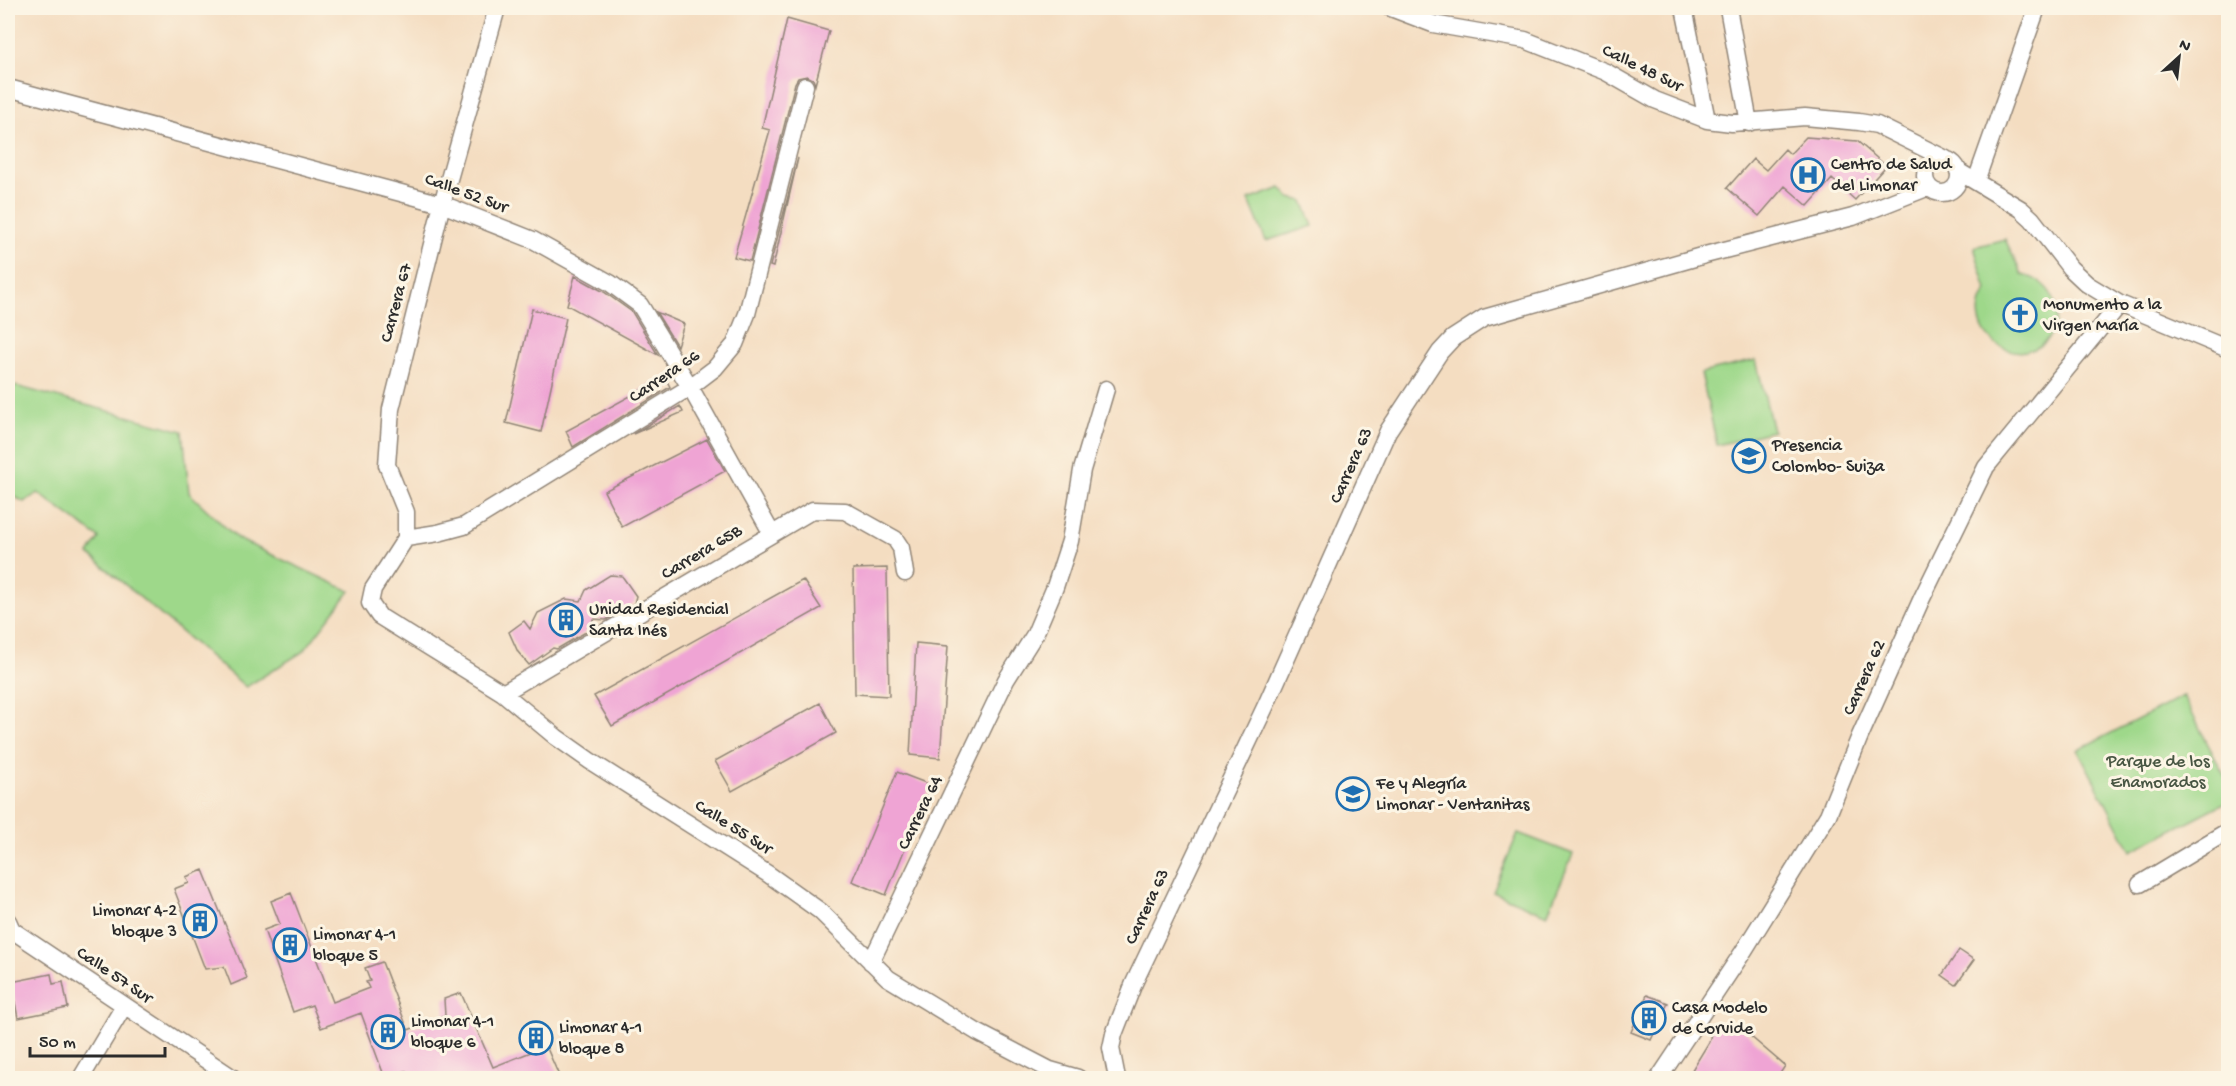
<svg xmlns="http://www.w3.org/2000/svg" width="2236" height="1086" font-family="'Gochi Hand',sans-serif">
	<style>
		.green { fill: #9ed88a; stroke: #64825a; stroke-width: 1.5 }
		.building { fill: #efa4d4 }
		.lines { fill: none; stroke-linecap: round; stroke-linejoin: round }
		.minor-casing { stroke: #908476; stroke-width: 19 }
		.minor { stroke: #fff; stroke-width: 16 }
		.labels { text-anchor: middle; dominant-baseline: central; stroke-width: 6; stroke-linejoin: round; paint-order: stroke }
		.street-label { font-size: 18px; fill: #2b2b2b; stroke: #fcf5e5 }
		.poi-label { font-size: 18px; fill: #2b2b2b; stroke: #fcf5e5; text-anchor: start }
		.park-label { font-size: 18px; fill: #485643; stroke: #fcf5e5 }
	</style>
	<rect width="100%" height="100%" fill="#fcf5e5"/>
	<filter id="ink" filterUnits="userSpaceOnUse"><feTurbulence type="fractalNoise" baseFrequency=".0167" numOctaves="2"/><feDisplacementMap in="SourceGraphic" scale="12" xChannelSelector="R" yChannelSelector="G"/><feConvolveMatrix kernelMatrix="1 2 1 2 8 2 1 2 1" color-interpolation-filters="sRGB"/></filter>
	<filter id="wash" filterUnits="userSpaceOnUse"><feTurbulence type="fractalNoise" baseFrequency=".008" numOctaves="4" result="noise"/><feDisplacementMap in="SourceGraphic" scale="24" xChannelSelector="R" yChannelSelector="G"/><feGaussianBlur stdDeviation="1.35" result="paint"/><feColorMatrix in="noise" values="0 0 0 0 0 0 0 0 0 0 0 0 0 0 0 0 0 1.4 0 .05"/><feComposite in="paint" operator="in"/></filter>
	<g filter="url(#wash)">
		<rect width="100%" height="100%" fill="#f4ddc1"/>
		<!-- green -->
		<path class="green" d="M1281 188 1290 198 1303 201 1313 226 1266 241 1249 200Z
			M2005 239 2022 275C2037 278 2050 287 2055 303 2058 313 2057 325 2051 334 2022 377 1957 333 1987 290L1974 247Z
			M1756 360 1773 431 1717 445 1701 373Z
			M8 384 183 431 189 493 238 539 350 591 304 651 246 687 89 554 99 538 38 493 24 502 8 493Z
			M2183 696 2228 783V801L2131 851 2078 750Z
			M1518 833 1573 854 1547 915 1493 892Z"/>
		<g id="blocks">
			<!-- building -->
			<path class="building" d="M787 19 829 31 815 85 813 79 807 76 798 78 795 83 750 261 734 257 770 130 762 128Z
				M1806 137 1857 141 1886 166 1855 200 1832 179 1808 206 1785 186 1759 216 1727 188 1753 159 1766 170 1785 149 1790 154Z
				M798 158 773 267 770 266Z
				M575 276 604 292 632 312 658 355 567 305Z
				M532 309 566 318 541 432 506 423Z
				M656 312 684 324 677 346Z
				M665 377 670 387 573 447 566 431Z
				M680 406 683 412 633 434Z
				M707 439 725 471 622 527 604 491Z
				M887 568 889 696 855 694 853 569Z
				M610 575 622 576 636 596 634 604 606 620 593 619 591 629 557 649 553 648 529 665 518 652 509 632 524 621 530 629 538 613 566 599 581 601 586 590Z
				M803 580 821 608 612 726 594 696Z
				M916 643 948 646 940 758 910 755Z
				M820 703 836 733 732 791 715 761Z
				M897 772 931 785 886 895 852 881Z
				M203 870 247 978 231 985 224 967 205 969 174 889 189 883 186 877Z
				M291 893 333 1002 369 988 366 982 370 981 365 968 382 962 408 1030 445 1016 444 999 461 993 493 1067 546 1046 560 1078H409L406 1071 385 1078 361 1013 321 1028 312 1005 293 1012 264 930 280 924 271 901Z
				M1959 950 1974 960 1956 985 1942 975Z
				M51 974 53 984 63 982 68 1008 18 1018 11 982Z
				M1647 995 1668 1003 1651 1040 1631 1032Z
				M1736 1024 1785 1066 1777 1078H1687L1709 1042 1713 1026Z"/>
		</g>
	</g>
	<g filter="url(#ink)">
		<use href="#blocks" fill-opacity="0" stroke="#908476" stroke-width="1.5"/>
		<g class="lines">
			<defs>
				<path id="minor" d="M497 8 442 204 391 409 387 465 406 512V538L373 589 370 603 379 616 503 693 556 737 590 761 768 874 820 911 888 978 977 1032 1050 1070 1078 1078
					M1391 8 1433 24 1525 40 1606 72 1655 100 1707 120 1732 123 1805 117 1859 122 1877 125 1946 159
					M1684 8 1707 120
					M1728 8 1749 123
					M8 88 442 204 533 240 610 283 640 305 690 387 772 534
					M1925 176a17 17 0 1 1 34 0a17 17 0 1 1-34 0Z
					M1958 171 2021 209 2032 219 2070 268 2087 284 2120 304 2228 349
					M1976 181 2037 8
					M406 538 438 533 464 526 690 387 715 368 735 344 747 314 805 86
					M503 693 813 510 845 511 895 539 901 548 905 573
					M2140 884 2228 831
					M8 921 12 930 233 1078
					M871 962 1006 680 1035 634 1055 587 1070 541 1082 470 1106 389
					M81 1078 124 1006
					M1117 1078 1111 1048 1114 1034 1134 983 1266 705 1388 431 1440 352 1453 338 1484 318 1705 255 1853 217 1929 187
					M1659 1078 1743 952 1828 815 1860 736 1922 598 1986 467 2120 304"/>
			</defs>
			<!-- minor casing -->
			<use href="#minor" class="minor-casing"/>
			<!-- minor -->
			<use href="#minor" class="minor"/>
		</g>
	</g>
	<!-- icons -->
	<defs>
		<symbol id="hospital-ring" viewBox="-11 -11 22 22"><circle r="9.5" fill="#fcf5e5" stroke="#1f6fb2" stroke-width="1.5"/><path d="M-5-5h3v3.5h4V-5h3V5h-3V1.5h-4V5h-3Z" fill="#1f6fb2"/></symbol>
		<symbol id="church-ring" viewBox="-11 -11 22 22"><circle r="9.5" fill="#fcf5e5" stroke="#1f6fb2" stroke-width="1.5"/><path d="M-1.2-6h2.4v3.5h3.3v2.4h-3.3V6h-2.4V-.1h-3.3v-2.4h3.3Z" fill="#1f6fb2"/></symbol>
		<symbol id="school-ring" viewBox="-11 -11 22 22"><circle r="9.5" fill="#fcf5e5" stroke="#1f6fb2" stroke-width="1.5"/><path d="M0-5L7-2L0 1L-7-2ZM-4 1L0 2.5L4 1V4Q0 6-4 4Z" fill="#1f6fb2"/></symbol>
		<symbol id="building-ring" viewBox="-11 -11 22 22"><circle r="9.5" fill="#fcf5e5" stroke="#1f6fb2" stroke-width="1.5"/><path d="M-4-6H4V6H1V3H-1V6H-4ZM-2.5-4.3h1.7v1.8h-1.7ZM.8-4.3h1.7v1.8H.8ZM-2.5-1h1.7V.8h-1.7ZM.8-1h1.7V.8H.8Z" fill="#1f6fb2"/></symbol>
	</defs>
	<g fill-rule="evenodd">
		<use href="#hospital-ring" x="1789" y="156" width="38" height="38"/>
		<use href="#church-ring" x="2001" y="296" width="38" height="38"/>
		<use href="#school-ring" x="1730" y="437" width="38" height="38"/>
		<use href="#building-ring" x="547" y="601" width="38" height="38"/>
		<use href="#school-ring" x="1334" y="775" width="38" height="38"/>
		<use href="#building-ring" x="181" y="902" width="38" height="38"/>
		<use href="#building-ring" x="271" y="926" width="38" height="38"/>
		<use href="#building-ring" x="1630" y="999" width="38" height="38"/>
		<use href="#building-ring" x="369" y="1013" width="38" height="38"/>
		<use href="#building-ring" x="517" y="1019" width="38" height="38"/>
	</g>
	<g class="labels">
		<!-- street labels -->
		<g class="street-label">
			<text transform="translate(1642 69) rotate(26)">Calle 48 Sur</text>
			<text transform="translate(466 194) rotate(20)">Calle 52 Sur</text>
			<text transform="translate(397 303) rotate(-75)">Carrera 67</text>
			<text transform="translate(665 377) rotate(-34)">Carrera 66</text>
			<text transform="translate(1352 466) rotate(-66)">Carrera 63</text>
			<text transform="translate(702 553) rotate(-31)">Carrera 65B</text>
			<text transform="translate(1865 678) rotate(-66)">Carrera 62</text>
			<text transform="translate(921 813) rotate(-64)">Carrera 64</text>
			<text transform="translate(733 828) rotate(32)">Calle 55 Sur</text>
			<text transform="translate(1148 907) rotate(-65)">Carrera 63</text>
			<text transform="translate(114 976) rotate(34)">Calle 57 Sur</text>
		</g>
		<!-- poi labels -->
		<g class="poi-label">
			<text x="1831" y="165">Centro de Salud<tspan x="1831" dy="21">del Limonar</tspan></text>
			<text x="2043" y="305">Monumento a la<tspan x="2043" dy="21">Virgen María</tspan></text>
			<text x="1772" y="446">Presencia<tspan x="1772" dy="21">Colombo- Suiza</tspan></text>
			<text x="589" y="610">Unidad Residencial<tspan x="589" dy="21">Santa Inés</tspan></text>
			<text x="1376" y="784">Fe y Alegría<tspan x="1376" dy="21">Limonar - Ventanitas</tspan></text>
			<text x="177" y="911" text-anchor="end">Limonar 4-2<tspan x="177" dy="21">bloque 3</tspan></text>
			<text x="313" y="935">Limonar 4-1<tspan x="313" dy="21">bloque 5</tspan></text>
			<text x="1672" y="1008">Casa Modelo<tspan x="1672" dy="21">de Corvide</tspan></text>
			<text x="411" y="1022">Limonar 4-1<tspan x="411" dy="21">bloque 6</tspan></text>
			<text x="559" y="1028">Limonar 4-1<tspan x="559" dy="21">bloque 8</tspan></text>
		</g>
		<!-- park labels -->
		<g class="park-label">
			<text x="2158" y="762">Parque de los<tspan x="2158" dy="21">Enamorados</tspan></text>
		</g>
	</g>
	<!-- margin -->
	<rect width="2236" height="1086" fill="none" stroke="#fcf5e5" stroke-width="30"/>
	<!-- north arrow -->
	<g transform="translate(2179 57) rotate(27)" stroke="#fcf5e5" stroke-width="4.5" paint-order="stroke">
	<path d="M0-4.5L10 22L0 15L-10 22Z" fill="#2b2b2b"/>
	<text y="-9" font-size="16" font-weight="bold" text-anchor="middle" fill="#2b2b2b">N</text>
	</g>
	<!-- scale -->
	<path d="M30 1047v9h135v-9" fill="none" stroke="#2b2b2b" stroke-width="3"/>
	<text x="39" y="1047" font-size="18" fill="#2b2b2b" stroke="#fcf5e5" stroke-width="4.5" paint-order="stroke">50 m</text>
</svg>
